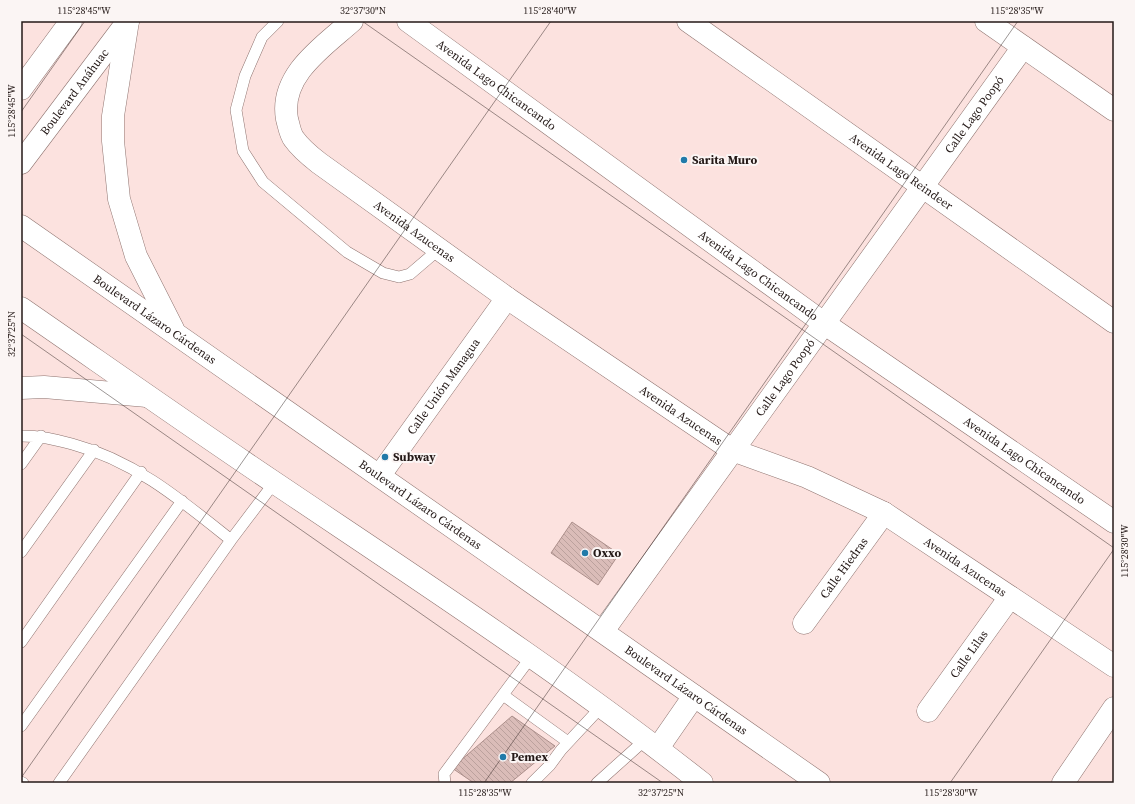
<svg xmlns="http://www.w3.org/2000/svg" width="1135" height="804" font-family="'Source Serif 4',serif">
	<style>
		.building { fill: url(#building-back-hatch); stroke: #ac8f8b }
		.lines { fill: none; stroke-linecap: round; stroke-linejoin: round }
		.service-casing { stroke: #8e736f; stroke-width: 12 }
		.minor-casing { stroke: #8e736f; stroke-width: 23 }
		.secondary-casing { stroke: #8e736f; stroke-width: 23 }
		.trunk-casing { stroke: #8e736f; stroke-width: 23 }
		.service { stroke: #fff; stroke-width: 11 }
		.minor { stroke: #fff; stroke-width: 22 }
		.secondary { stroke: #fff; stroke-width: 22 }
		.trunk { stroke: #fff; stroke-width: 22 }
		.ticks { fill: none; stroke: #241917; stroke-width: 1; stroke-opacity: 0.45 }
		.poi-dot { fill: #217aa9; stroke: #fbf5f4; stroke-width: 1.5 }
		.labels { text-anchor: middle; dominant-baseline: central; stroke-width: 4; stroke-linejoin: round; paint-order: stroke }
		.street-label { font-size: 12px; fill: #241917; stroke: #fbf5f4 }
		.poi-label { font-size: 12px; font-weight: bold; fill: #241917; stroke: #fbf5f4; text-anchor: start }
		.neatline { fill: none; stroke: #241917; stroke-width: 1.5 }
		.ticks-label { font-size: 10px; text-anchor: middle; fill: #241917 }
	</style>
	<defs>
		<pattern id="building-back-hatch" width="6" height="6" patternUnits="userSpaceOnUse"><rect width="6" height="6" fill="#dabcb8"/><path d="M-1 5l2 2M0 0l6 6M5-1l2 2" fill="none" stroke="#bba19d"/></pattern>
	</defs>
	<rect width="100%" height="100%" fill="#fce2df"/>
	<!-- building -->
	<path class="building" d="M572 522 619 554 598 585 551 553Z
		M512 716 555 746 510 783H474L452 768Z"/>
	<g class="lines">
		<defs>
			<path id="service" d="M278 21 262 37 245 76 236 110 243 151 263 182 347 252 383 273 399 277 410 274 438 250
				M21 436C41 436 53 439 72 444 135 461 181 500 231 540
				M21 464 41 436
				M21 552 94 450
				M21 642 141 472
				M503 695 568 742
				M21 726 182 501
				M21 782 23 783
				M59 783 231 540 274 483
				M445 783 444 774 531 657
				M532 783 550 765 561 750 601 707
				M597 783 646 739"/>
			<g id="minor">
				<path id="s1" d="M352 21C324 46 279 75 287 119 289 126 290 134 294 139 301 149 310 156 319 163L507 298 732 450 807 477 884 513 1114 666"/>
				<path id="s2" d="M408 21 825 324 1114 522"/>
				<path id="s3" d="M688 21 1114 322"/>
				<path d="M986 21 1114 110"/>
				<path id="s4" d="M380 475 507 298"/>
				<path id="s5" d="M804 623 884 513"/>
				<path id="s6" d="M603 631 1023 47"/>
				<path id="s7" d="M928 711 1010 597"/>
				<path d="M1063 783 1114 708"/>
			</g>
			<g id="secondary">
				<path d="M21 89 71 21"/>
				<path id="s8" d="M21 163 128 21"/>
			</g>
			<g id="trunk">
				<path d="M128 21 113 116V141L119 199 136 256 173 329"/>
				<path id="s9" d="M21 226 819 783"/>
				<path d="M21 308C105 366 190 426 275 483 419 580 565 675 702 783"/>
				<path d="M21 388 44 387 147 396"/>
				<path d="M658 748 694 696"/>
			</g>
		</defs>
		<!-- service casing -->
		<use href="#service" class="service-casing"/>
		<!-- minor casing -->
		<use href="#minor" class="minor-casing"/>
		<!-- secondary casing -->
		<use href="#secondary" class="secondary-casing"/>
		<!-- trunk casing -->
		<use href="#trunk" class="trunk-casing"/>
		<!-- service -->
		<use href="#service" class="service"/>
		<!-- minor -->
		<use href="#minor" class="minor"/>
		<!-- secondary -->
		<use href="#secondary" class="secondary"/>
		<!-- trunk -->
		<use href="#trunk" class="trunk"/>
	</g>
	<!-- ticks -->
	<path class="ticks" d="M362 21 1114 548M21 112 85 21M21 334 663 783M21 778 551 21M484 783 1018 21M950 783 1114 549"/>
	<!-- markers -->
	<g class="poi-dot">
		<circle cx="684" cy="160" r="4"/>
		<circle cx="385" cy="457" r="4"/>
		<circle cx="585" cy="553" r="4"/>
		<circle cx="503" cy="757" r="4"/>
	</g>
	<g class="labels">
		<!-- street labels -->
		<g class="street-label">
			<text stroke="none"><textPath href="#s2" startOffset="109">Avenida Lago Chicancando</textPath></text>
			<text stroke="none"><textPath href="#s8" startOffset="89">Boulevard Anáhuac</textPath></text>
			<text stroke="none"><textPath href="#s6" startOffset="636">Calle Lago Poopó</textPath></text>
			<text stroke="none"><textPath href="#s3" startOffset="261">Avenida Lago Reindeer</textPath></text>
			<text stroke="none"><textPath href="#s1" startOffset="297">Avenida Azucenas</textPath></text>
			<text stroke="none"><textPath href="#s2" startOffset="433">Avenida Lago Chicancando</textPath></text>
			<text stroke="none"><textPath href="#s9" startOffset="163">Boulevard Lázaro Cárdenas</textPath></text>
			<text stroke="none"><textPath href="#s6" startOffset="312">Calle Lago Poopó</textPath></text>
			<text stroke="none"><textPath href="#s4" startOffset="109">Calle Unión Managua</textPath></text>
			<text stroke="none"><textPath href="#s1" startOffset="621">Avenida Azucenas</textPath></text>
			<text stroke="none"><textPath href="#s2" startOffset="757">Avenida Lago Chicancando</textPath></text>
			<text stroke="none"><textPath href="#s9" startOffset="487">Boulevard Lázaro Cárdenas</textPath></text>
			<text stroke="none"><textPath href="#s1" startOffset="945">Avenida Azucenas</textPath></text>
			<text stroke="none"><textPath href="#s5" startOffset="68">Calle Hiedras</textPath></text>
			<text stroke="none"><textPath href="#s7" startOffset="70">Calle Lilas</textPath></text>
			<text stroke="none"><textPath href="#s9" startOffset="811">Boulevard Lázaro Cárdenas</textPath></text>
		</g>
		<!-- poi labels -->
		<g class="poi-label">
			<text x="692" y="160">Sarita Muro</text>
			<text x="393" y="457">Subway</text>
			<text x="593" y="553">Oxxo</text>
			<text x="511" y="757">Pemex</text>
		</g>
	</g>
	<!-- border -->
	<rect width="1135" height="804" fill="none" stroke="#fbf5f4" stroke-width="44"/>
	<rect x="22" y="22" width="1091" height="760" class="neatline"/>
	<g class="ticks-label">
		<text x="84" y="14">115°28'45"W</text>
		<text x="363" y="14">32°37'30"N</text>
		<text x="550" y="14">115°28'40"W</text>
		<text x="1017" y="14">115°28'35"W</text>
		<text transform="translate(11 111) rotate(-90)" y="4">115°28'45"W</text>
		<text transform="translate(11 334) rotate(-90)" y="4">32°37'25"N</text>
		<text transform="translate(1124 551) rotate(-90)" y="4">115°28'30"W</text>
		<text x="485" y="796">115°28'35"W</text>
		<text x="661" y="796">32°37'25"N</text>
		<text x="951" y="796">115°28'30"W</text>
	</g>
</svg>
